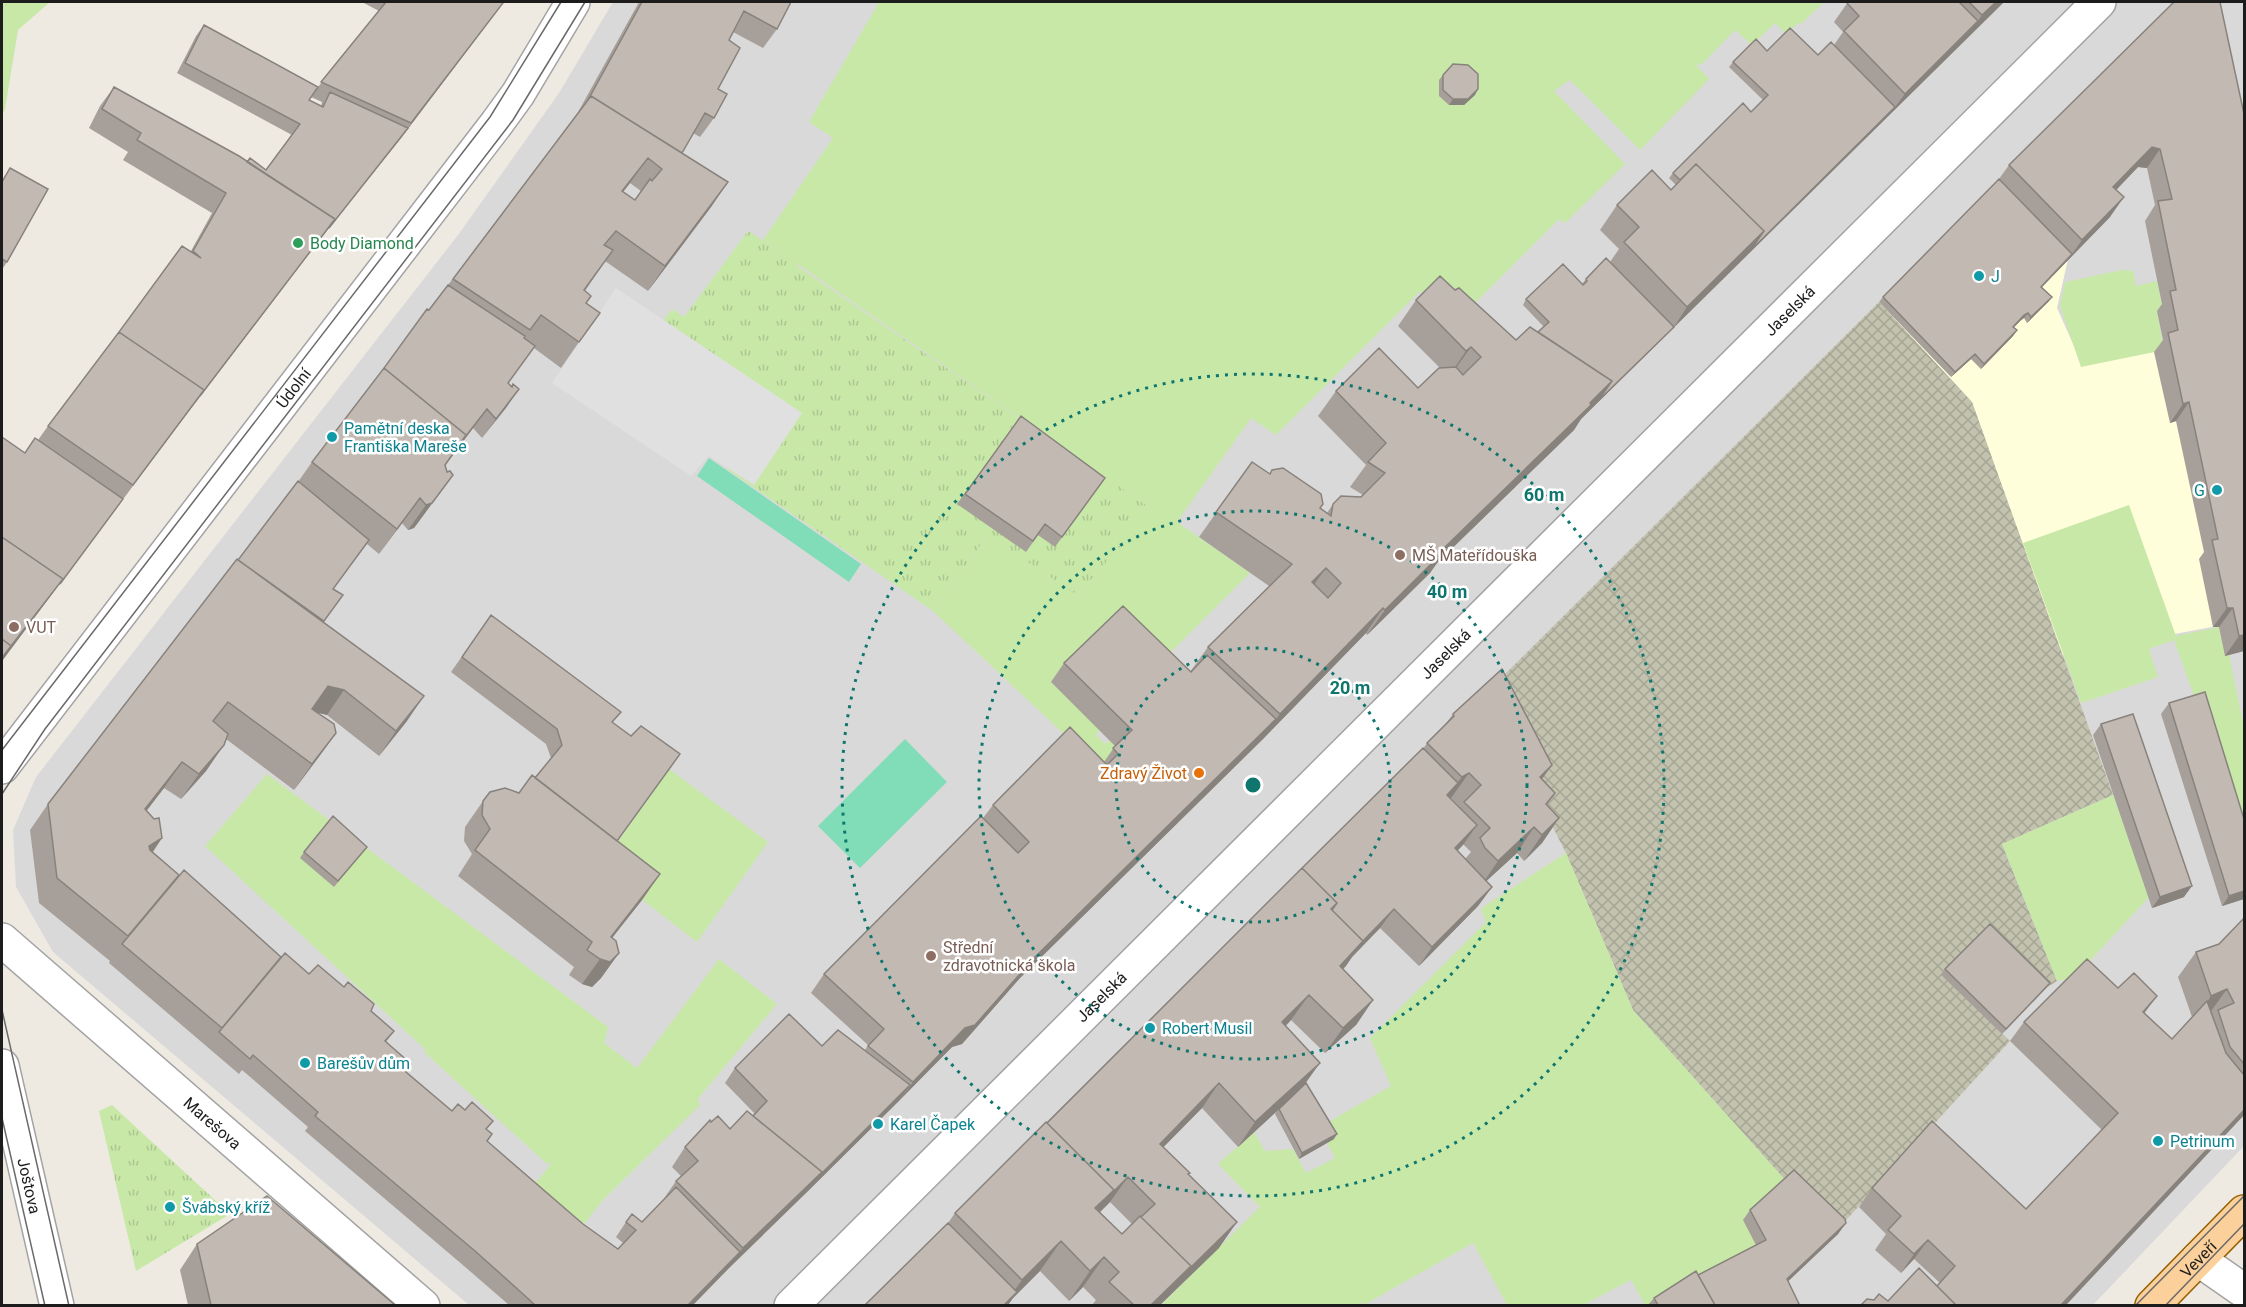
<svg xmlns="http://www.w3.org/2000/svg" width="2246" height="1307" font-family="Roboto,sans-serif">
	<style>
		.residential { fill: #dad9d9 }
		.education { fill: #fffeda }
		.construction { fill: url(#construction-cross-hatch) }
		.grass { fill: url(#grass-tufts) }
		.garden { fill: #c8e8a8 }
		.pitch { fill: #80ddb8 }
		.parking { fill: #e0e0e0 }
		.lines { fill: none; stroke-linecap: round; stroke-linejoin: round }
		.minor-casing { stroke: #a3a3a3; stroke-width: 36 }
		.major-casing { stroke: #946101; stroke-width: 36 }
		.minor { stroke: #fff; stroke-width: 33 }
		.major { stroke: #fbd09a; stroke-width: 33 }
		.tram { stroke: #6a6a6a; stroke-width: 1.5 }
		.wall { fill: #a79f99; fill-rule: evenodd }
		.shaded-wall { fill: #88827d }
		.building { fill: #c2b9b2; stroke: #88827d; stroke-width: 1.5; fill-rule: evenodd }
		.ring { fill: none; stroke: #0f766e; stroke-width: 3; stroke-dasharray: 3 6 }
		.leisure-dot { fill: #2e9e5b; stroke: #fff; stroke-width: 2 }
		.culture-dot { fill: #0f9aa8; stroke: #fff; stroke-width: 2 }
		.education-dot { fill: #8d6e63; stroke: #fff; stroke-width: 2 }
		.food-dot { fill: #e8710a; stroke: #fff; stroke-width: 2 }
		.labels { text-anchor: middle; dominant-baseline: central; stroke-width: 5; stroke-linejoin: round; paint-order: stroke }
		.leisure-label { font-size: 16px; fill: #27864d; stroke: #fff; text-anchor: start }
		.culture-label { font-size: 16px; fill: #0d838f; stroke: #fff; text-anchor: start }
		.street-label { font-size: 16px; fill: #1c1c1c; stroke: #fff }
		.education-label { font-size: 16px; fill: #785e54; stroke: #fff; text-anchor: start }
		.food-label { font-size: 16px; fill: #c56008; stroke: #fff; text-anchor: end }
		.centre { fill: #0f766e; stroke: #fff; stroke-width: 3 }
		.ring-label { font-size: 18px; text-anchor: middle; font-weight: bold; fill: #0f766e; stroke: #fff; stroke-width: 5; stroke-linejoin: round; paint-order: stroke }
	</style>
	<defs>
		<pattern id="construction-cross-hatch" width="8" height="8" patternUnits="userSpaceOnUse" patternTransform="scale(1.5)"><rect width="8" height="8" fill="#c2c2ae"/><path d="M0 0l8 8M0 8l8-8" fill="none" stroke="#a6a695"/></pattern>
		<pattern id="grass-tufts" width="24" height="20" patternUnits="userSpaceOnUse" patternTransform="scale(1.5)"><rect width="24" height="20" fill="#c8e8a8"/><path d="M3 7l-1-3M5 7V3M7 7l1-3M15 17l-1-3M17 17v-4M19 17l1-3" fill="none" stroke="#abc690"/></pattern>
	</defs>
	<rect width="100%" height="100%" fill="#eeeae2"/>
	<!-- residential -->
	<path class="residential" d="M613 2H2244V1146L2093 1305H469L53 952 16 887 13 830 36 777 458 235 559 93Z"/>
	<!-- education -->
	<path class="education" d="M1995 185 2068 259 2057 308 2082 364 2244 332V621L2062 655 1972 402 1879 302Z"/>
	<!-- construction -->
	<path class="construction" d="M1879 302 1972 402 2113 795 2002 844 2057 981 2046 988 1941 975 2010 1041 1837 1230 1786 1181 1633 1010 1566 853 1485 694Z"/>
	<!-- grass -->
	<path class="grass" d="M748 231 799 264 797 266 1154 510 1077 595 987 536 933 611 727 469 776 396 663 321 672 309 684 317Z
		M112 1105 230 1214 136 1271 99 1111Z"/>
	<!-- garden -->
	<path class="garden" d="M2 2H50L18 30 5 109 2 115Z
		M875 2H1824L1801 24 1798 23 1786 34 1775 23 1752 45 1735 30 1701 65 1699 63 1697 66 1709 79 1640 150 1570 80 1554 91 1625 164 1565 223 1559 219 1460 318 1420 291 1276 435 1251 418 1177 522 1250 573 1154 669 1096 735 1105 744 1109 740 1119 750 1100 768 933 611 988 535 1077 595 1153 510 763 240 833 138 809 122 878 4Z
		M2122 270 2133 271 2136 286 2157 281 2163 310 2157 311 2164 350 2081 367 2060 306 2065 282Z
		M2129 505 2176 636 2219 627 2225 655H2229L2244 727V836L2174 640 2149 649 2158 677 2081 703 2023 543Z
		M669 769 768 842 697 942 600 867Z
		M267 774 608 1027 604 1043 637 1068 719 959 777 1004 697 1100 701 1104 603 1200 572 1239 524 1197 551 1164 550 1162 547 1164 424 1052 426 1050 205 846Z
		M2113 795 2150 896 2074 978 2057 981 2002 844Z
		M1566 853 1633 1010 1786 1181 1759 1251 1664 1305H1645L1631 1280 1583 1305H1507L1473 1243 1364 1305 1362 1302 1356 1306H1160L1260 1207 1218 1164 1254 1132 1265 1151 1293 1149 1306 1173 1335 1158 1327 1143 1333 1139 1325 1124 1391 1086 1370 1038 1486 922 1481 910 1483 907Z"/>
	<!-- pitch -->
	<path class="pitch" d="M709 458 861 564 849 582 697 476Z
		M905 739 947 782 860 868 818 826Z"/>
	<!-- parking -->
	<path class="parking" d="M616 288 802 413 754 485 709 456 691 476 552 383Z"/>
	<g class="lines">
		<defs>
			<g id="minor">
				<path id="s1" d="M2 767 497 123 518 94 573 2"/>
				<path id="s2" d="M2 940 423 1306"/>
				<path id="s3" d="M2 1066 57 1306"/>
				<path d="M2198 1259 2244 1291"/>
				<path id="s4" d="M791 1306 2099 2"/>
			</g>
			<g id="major">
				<path id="s5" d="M2152 1306 2244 1212"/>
			</g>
		</defs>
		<!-- minor casing -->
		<use href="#minor" class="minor-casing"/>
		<!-- major casing -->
		<use href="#major" class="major-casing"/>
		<!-- minor -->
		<use href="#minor" class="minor"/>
		<!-- major -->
		<use href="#major" class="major"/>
		<!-- tram -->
		<path class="tram" d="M2 750 490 117 561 2
			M2 794 45 729 513 120 585 2
			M2 1010 69 1306
			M2 1118 45 1306
			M2135 1306 2244 1196
			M2165 1306 2244 1224"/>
	</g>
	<!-- wall -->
	<path class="wall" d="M362 2H504L401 138 321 238 186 415 52 594 2 661V437L25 453 38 440 48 426 191 251 212 213 123 160 128 152 89 128 100 106 114 87 247 162 266 170 292 135 177 73 196 36 204 25 318 87 379 11ZM311 97 322 102 321 106 309 100Z
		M639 2H790L777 29 763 48 733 32 729 40 718 89 714 118 700 137 693 133 682 153 728 182 711 207 648 291 605 261 585 291 586 303 579 342 561 368 534 348 508 383 511 386 519 389 482 438 473 428 449 460 445 465 447 472 453 475 414 528 408 530 402 523 379 554 367 544 333 589 323 622 407 721 379 756 327 715 316 712 336 733 318 758 294 790 226 739 206 771 181 799 164 788 146 811 153 852 179 875 281 957 371 1011 394 1031 386 1042 406 1072 452 1111 487 1130 492 1134 487 1141 583 1224 618 1249 623 1243 616 1237 626 1222H642L663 1200 676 1181 681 1176 672 1167 685 1147 711 1122 730 1129 755 1114 725 1083 735 1068 822 1046 865 1050 868 1045 811 993 824 974 983 818 993 805 1104 762 1115 746 1051 682 1064 663 1190 672 1208 647 1269 586 1199 537 1252 462 1327 513 1333 504 1361 497 1363 495 1350 487 1366 465 1318 416 1336 391 1418 388 1440 368 1398 326 1416 300 1455 290 1516 340 1538 332 1544 327 1523 305 1526 299 1582 284 1586 279 1610 262 1619 249 1600 230 1617 205 1671 190 1676 185 1669 178 1673 173 1751 112 1763 100 1729 67 1733 62 1767 51 1818 55 1834 45 1843 32 1834 22 1848 2H2004L1581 419 1574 430 1437 563 1430 573 1367 635 1366 633 1263 739 1020 978 962 1044 952 1047 808 1191 729 1268 693 1305H509L464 1266 305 1131 308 1127 242 1070 239 1074 109 963 110 961 39 903 30 830 48 804 238 560 298 482 312 462 448 285 577 114ZM630 183 641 191 635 200 623 192Z
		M1443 75 1475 95 1464 105H1449L1439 96V80Z
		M2244 114V651L2225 656 2219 627H2213L2199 559 2204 552 2176 421 2170 423 2154 352 2163 340 2157 311 2162 304 2145 221 2155 205 2147 168 2138 167 2116 190 2110 217 2042 287 2052 297 2048 302 2027 323 2024 318 2020 321 2014 327 2017 330 2013 336 1981 369 1971 359 1951 377 1879 302 1883 297 1999 179 2009 165Z
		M10 168 7 262 3 268 2 267V181Z
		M1021 416 1105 478 1055 547 1038 535 1026 552 957 504Z
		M491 615 613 723 617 842 660 874 642 900 612 938 619 953 601 978 592 987 582 984 569 975 574 967 458 876 472 854 464 841 465 827 483 801 519 793 535 778 551 758 546 744 451 672Z
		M2169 703 2244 899 2222 906 2161 714Z
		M1453 714 1552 765 1542 779 1555 793 1547 805 1559 818 1542 843 1524 861 1517 853 1486 881 1492 887 1478 906 1419 966 1380 928 1352 957 1343 969 1373 1000 1356 1025 1325 1053 1291 1020 1286 1026 1306 1083 1334 1139 1299 1159 1275 1114 1277 1111 1238 1147 1202 1108 1163 1147 1188 1174 1219 1248 1160 1305H1092L1096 1300 1083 1287 1069 1301 1040 1271 1013 1298 1008 1305 948 1223 955 1213 1423 749 1427 743 1445 725ZM1451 798 1460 807V808L1450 799ZM1463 844 1471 852 1465 859 1457 851ZM1110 1202 1132 1224 1122 1234 1100 1212Z
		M2101 724 2184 897 2152 908 2093 735Z
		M304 852H363L334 887 300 858Z
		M2244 918V1115L2066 1305H1861L1874 1300 1888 1301 1937 1286 1940 1283 1914 1259 1901 1273 1875 1250 1886 1234 1859 1207 1872 1188 2026 1209 2102 1130 2010 1041 2024 1022 2144 1013 2172 1039 2192 1017 2178 977 2196 952 2219 944Z
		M1945 969 2046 988 2002 1034 1941 975Z
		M1750 1210 1846 1223 1838 1234 1788 1281 1798 1305H1648L1654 1298 1756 1245 1743 1220Z
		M197 1244 395 1305H188L180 1270Z"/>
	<!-- shaded-wall -->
	<path class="shaded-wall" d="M1996 2H2004L1581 419 1574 430 1437 563 1430 573 1367 635 1385 610 1445 547 1612 381 1674 327 1687 307 1764 231 1895 107 1905 94 1978 21 1982 15Z
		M503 3 401 138 321 238 186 415 52 594 2 661V658L123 499 204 390 335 219 408 128Z
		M1478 89 1475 95 1464 105H1449L1453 99Z
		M2152 147 2160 149 2147 168 2138 167 2100 207 2113 187Z
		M648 158 630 183 604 216 622 191Z
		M728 182 711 207 648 291 665 266Z
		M2124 197 2110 217 2037 292 2041 287 2072 254 2082 240Z
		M2052 297 2048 302 2027 323 2031 317Z
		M2028 313 2024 318 2020 321 2010 332 2024 315Z
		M2017 330 2013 336 1981 369 1984 364Z
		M1471 347 1453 372 1449 376 1466 351Z
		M1975 354 1971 359 1951 377 1955 372Z
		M519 389 506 408 482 438 496 419Z
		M2189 402 2176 421 2170 423 2183 404Z
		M487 409 473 428 427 490 466 435Z
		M453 475 414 528 408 530 426 505Z
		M420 498 402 523 379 554 397 529Z
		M1326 568 1308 593 1312 582Z
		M1383 608 1366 633 1263 739 1020 978 962 1044 952 1047 899 1101 913 1082 1033 959 1276 719 1280 714Z
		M2227 608H2233L2219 627H2213Z
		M2244 635V651L2225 656 2239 636Z
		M328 686 344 690 327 715 311 711Z
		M424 696 407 721 379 756 396 731Z
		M336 733 318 758 294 790 312 764Z
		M224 745 206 771 181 799 199 774Z
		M182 762 164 788 128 835 145 809Z
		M1552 765 1534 790 1540 777Z
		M1469 773 1451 798 1444 803 1447 795 1462 777Z
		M1559 818 1542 843 1524 861 1542 835Z
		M1477 825 1463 845 1441 868 1455 848Z
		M1534 827 1517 853 1481 886 1498 861Z
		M162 838 145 864 149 846Z
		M660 874 642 900 597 957 611 937Z
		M2192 886 2184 897 2152 908 2160 897Z
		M1492 887 1478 906 1419 966 1432 947Z
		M2244 891V899L2222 906 2229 896Z
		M1394 909 1380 928 1352 957 1346 966 1322 991 1340 966Z
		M619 953 601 978 592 987 582 984 600 959Z
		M2050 983 2046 988 2002 1034 2006 1029Z
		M2227 989 2209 1014 2194 1022 2211 996Z
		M1309 995 1291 1020 1264 1047 1282 1022Z
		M2157 996 2143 1015V1012Z
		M1373 1000 1356 1025 1325 1053 1343 1028Z
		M1320 1063 1302 1088 1238 1147 1255 1122Z
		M1219 1083 1202 1108 1142 1169 1160 1144Z
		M910 1085 899 1101 808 1191 729 1268 693 1305H688L743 1248Z
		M2244 1110V1115L2066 1305H2061Z
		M1337 1134 1334 1139 1299 1159 1302 1153Z
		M1128 1177 1110 1202 1074 1238 1095 1208Z
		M1237 1222 1219 1248 1160 1305H1151Z
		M1846 1223 1838 1234 1779 1290 1787 1279Z
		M1928 1240 1914 1259 1901 1273 1914 1254Z
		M1061 1241 1040 1271 1013 1298 1008 1305H1004L1022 1280Z
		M1104 1257 1083 1287 1069 1301 1090 1271Z"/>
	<!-- building -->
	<path class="building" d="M386 2H500L503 3 411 123 321 82Z
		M642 2H791L777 29 744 11 729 40 740 48 718 89 727 94 714 118 705 113 682 153 591 96 588 100Z
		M1848 2H1959L1978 21 1905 94 1844 31 1859 16 1847 3Z
		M1969 2H1996L1982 15Z
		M2174 2H2220L2244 114V635L2239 636 2233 608H2227L2212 540 2218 539 2189 402 2183 404 2168 333 2178 330 2170 291 2176 290 2158 201 2172 199 2160 149 2152 147 2113 187 2124 197 2082 240 2009 165Z
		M204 25 318 87 309 100 323 107 330 92 408 128 329 228 335 219 247 162 250 158 266 170 300 124 185 63Z
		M1790 28 1818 55 1831 42 1895 107 1750 251 1764 231 1696 164 1680 180 1673 173 1743 103 1751 112 1768 95 1733 62 1756 39 1767 51Z
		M1453 64 1468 65 1478 74V89L1468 99H1453L1443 90V75Z
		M114 87 239 156 335 219 200 396 204 390 119 332 182 246 201 258 193 251 226 193 137 140 141 133 102 109Z
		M591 96 728 182 665 266 616 231 604 245 613 250 584 290 591 296 586 303 600 313 579 342 541 315 530 330 453 279ZM648 158 662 169 652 181 650 179 635 200 622 191Z
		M1696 164 1764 231 1687 307 1624 242 1639 227 1617 205 1652 170 1671 190Z
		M10 168 48 189 7 262 2 259V182Z
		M1999 179 2072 254 2041 287 2052 297 2031 317 2028 313 2024 315 2013 327 2017 330 1984 364 1975 354 1955 372 1883 297Z
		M1606 258 1674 327 1598 401 1612 381 1538 332 1549 322 1526 299 1563 264 1583 285 1587 281 1586 279Z
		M1440 276 1455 290 1459 288 1516 340 1530 327 1612 381 1590 403 1591 405 1445 547 1447 548 1385 610 1383 608 1280 714 1208 647 1292 564 1216 512 1252 462 1270 474 1272 470 1283 468 1321 494 1323 504 1320 508 1331 516 1333 504 1341 496 1361 497 1385 473 1368 462 1386 443 1336 391 1379 348 1418 388 1439 368 1456 367 1463 375 1481 357 1471 347 1466 351 1416 300ZM1326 568 1341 583 1328 598 1312 582Z
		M448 285 525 336 524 338 535 346 508 383 512 387 513 384 519 389 496 419 487 409 462 441 466 435 384 368 427 309 429 310Z
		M119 332 204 390 133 485 48 426Z
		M384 368 466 435 445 465 447 472 450 471 453 475 432 503 426 505 420 498 397 529 312 462Z
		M1021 416 1105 478 1062 537 1045 524 1033 541 965 494Z
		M2 437 25 453 35 438 123 499 60 584 63 579 2 537Z
		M298 481 369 540 333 589 343 595 324 621 238 560Z
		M2 537 63 579 4 655 11 646 2 639Z
		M237 559 424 696 396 731 344 690 328 686 312 709 334 724 336 733 312 764 228 702 213 721 228 734 224 745 199 774 182 762 145 809 154 819 159 818 162 838 149 846 150 850 179 875 128 936 57 878 48 804Z
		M1123 606 1191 672 1207 655 1276 719 1033 959 975 1025 965 1028 913 1082 868 1046 884 1029 824 974 981 816 1018 853 1029 842 993 805 1070 727 1107 765 1118 754 1113 748 1132 730 1064 663Z
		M491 615 621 712 612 722 631 736 641 726 680 754 617 841 535 778 562 745 557 729 462 657Z
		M2 639 11 646 2 658Z
		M1502 669 1552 765 1540 777 1555 793 1546 804 1559 818 1542 835 1534 827 1498 861 1485 848 1480 838 1490 828 1464 802 1481 785 1469 773 1462 777 1427 743 1454 716 1453 714Z
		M2205 692 2244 819V891L2229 896 2169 703Z
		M2133 714 2192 886 2160 897 2101 724Z
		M1423 748 1458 783 1447 795 1477 825 1455 848 1492 887 1432 947 1394 909 1363 941 1332 910 1337 903 1302 868 1297 873Z
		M532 775 660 874 611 937 616 941 619 953 610 962 600 959 587 950 592 942 475 850 490 829 482 815 483 801 490 792 505 788 519 793Z
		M333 816 367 847 338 881 304 852Z
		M1302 868 1337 903 1331 909 1363 941 1340 966 1373 1000 1343 1028 1309 995 1282 1022 1320 1063 1255 1122 1219 1083 1160 1144 1190 1173 1188 1174 1237 1222 1188 1270 1191 1266 1141 1217 1155 1204 1128 1177 1110 1195 1114 1190 1047 1123Z
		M184 870 281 957 222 1028 122 944Z
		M2244 918V1064L2230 1047 2218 1010 2234 1003 2227 989 2211 996 2196 952 2219 944Z
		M1990 924 2050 983 2006 1029 1945 969Z
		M285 953 309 974 318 965 344 987 348 982 374 1004 371 1011 394 1031 385 1041 411 1064 406 1072 452 1111 458 1104 465 1110 472 1102 493 1121 486 1129 492 1134 487 1141 583 1224 618 1249 636 1230 626 1222 632 1214 642 1222 676 1187 740 1252 688 1305H535L523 1294 475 1251 315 1116 318 1112 253 1055 250 1059 219 1032Z
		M2087 959 2118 988 2134 973 2157 996 2143 1012 2172 1039 2207 1001 2226 1053 2244 1075V1110L2061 1305H1954L1955 1304 1937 1286 1955 1266 1928 1240 1914 1254 1888 1230 1901 1216 1872 1188 1932 1121 2026 1209 2118 1113 2024 1022Z
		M789 1014 822 1046 838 1030 910 1085 819 1176 822 1172 753 1116 767 1101 735 1068Z
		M1306 1083 1337 1134 1302 1153 1279 1109Z
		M747 1111 822 1172 743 1248 676 1181 698 1161 685 1147 710 1120 711 1122 718 1116 730 1129Z
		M1046 1122 1114 1190 1095 1208 1122 1234 1140 1216 1191 1266 1151 1305H1134L1109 1282 1119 1272 1104 1257 1090 1271 1061 1241 1022 1280 955 1213Z
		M1794 1170 1845 1219 1846 1223 1787 1279 1799 1304 1797 1305H1715L1698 1275 1766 1240 1750 1210Z
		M267 1196 395 1305H211L197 1244Z
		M948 1223 1017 1292 1004 1305H865Z
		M1919 1268 1955 1304 1953 1305H1861L1867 1299 1874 1300 1879 1294 1888 1301Z
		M1696 1271 1715 1305H1658L1654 1298Z"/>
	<!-- distance rings -->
	<g class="ring">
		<circle cx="1253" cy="785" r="137"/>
		<circle cx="1253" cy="785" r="274"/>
		<circle cx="1253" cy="785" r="411"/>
	</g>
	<!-- markers -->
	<circle class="leisure-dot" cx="298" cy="243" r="6"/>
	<g class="culture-dot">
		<circle cx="1979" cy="276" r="6"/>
		<circle cx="332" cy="437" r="6"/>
		<circle cx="2217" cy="490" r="6"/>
		<circle cx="1150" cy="1028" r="6"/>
		<circle cx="305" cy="1063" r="6"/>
		<circle cx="878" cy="1124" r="6"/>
		<circle cx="2158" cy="1141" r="6"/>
		<circle cx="170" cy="1207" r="6"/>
	</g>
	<g class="education-dot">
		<circle cx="1400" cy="555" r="6"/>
		<circle cx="14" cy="627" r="6"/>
		<circle cx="931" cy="956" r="6"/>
	</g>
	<circle class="food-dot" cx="1199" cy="773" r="6"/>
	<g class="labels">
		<!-- leisure labels -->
		<g class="leisure-label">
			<text x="310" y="243">Body Diamond</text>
		</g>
		<!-- culture labels -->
		<g class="culture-label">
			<text x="1991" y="276">J</text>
			<text x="344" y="428">Pamětní deska<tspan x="344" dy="18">Františka Mareše</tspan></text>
			<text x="2205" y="490" text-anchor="end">G</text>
			<text x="1162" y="1028">Robert Musil</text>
			<text x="317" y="1063">Barešův dům</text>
			<text x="890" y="1124">Karel Čapek</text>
			<text x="2170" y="1141">Petrinum</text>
			<text x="182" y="1207">Švábský kříž</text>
		</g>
		<!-- street labels -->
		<g class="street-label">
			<text stroke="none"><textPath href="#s4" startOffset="1410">Jaselská</textPath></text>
			<text stroke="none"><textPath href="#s1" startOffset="478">Údolní</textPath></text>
			<text stroke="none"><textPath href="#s4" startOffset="924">Jaselská</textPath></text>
			<text stroke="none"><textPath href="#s4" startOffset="438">Jaselská</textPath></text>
			<text stroke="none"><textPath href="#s2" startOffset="279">Marešova</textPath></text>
			<text stroke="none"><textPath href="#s3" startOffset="123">Joštova</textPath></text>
			<text stroke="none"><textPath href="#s5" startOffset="66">Veveří</textPath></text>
		</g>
		<!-- education labels -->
		<g class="education-label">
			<text x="1412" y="555">MŠ Mateřídouška</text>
			<text x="26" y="627">VUT</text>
			<text x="943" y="947">Střední<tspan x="943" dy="18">zdravotnická škola</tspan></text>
		</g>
		<!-- food labels -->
		<g class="food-label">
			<text x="1187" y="773">Zdravý Život</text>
		</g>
	</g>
	<circle cx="1253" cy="785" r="9" class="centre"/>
	<g class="ring-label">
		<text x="1544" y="501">60 m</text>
		<text x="1447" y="598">40 m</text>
		<text x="1350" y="694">20 m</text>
	</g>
	<!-- border -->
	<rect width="2246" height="1307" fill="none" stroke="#1c1c1c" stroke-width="6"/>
</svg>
